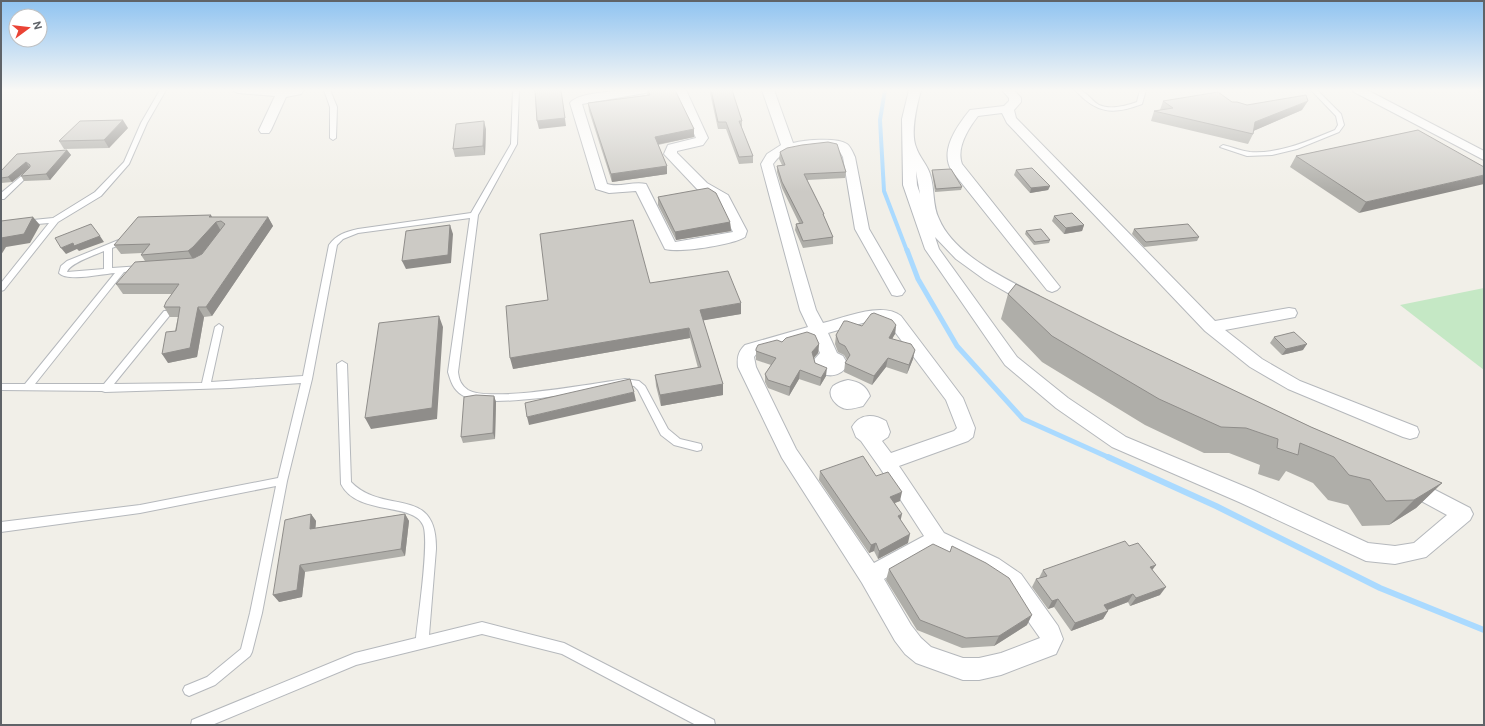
<svg xmlns="http://www.w3.org/2000/svg" width="1485" height="726" font-family="'DM Sans',sans-serif">
	<style>
		.green { fill: #c5e8c5 }
		.lines { fill: none; stroke-linecap: round; stroke-linejoin: round }
		.stream-far2 { stroke: #aadaff; stroke-width: 4 }
		.stream-far1 { stroke: #aadaff; stroke-width: 5 }
		.stream { stroke: #aadaff; stroke-width: 6 }
		.service-casing { stroke: #b5b8bc; stroke-width: 2 }
		.minor-casing { stroke: #b5b8bc; stroke-width: 2 }
		.service { fill: #fff; fill-rule: evenodd }
		.minor { fill: #fff; fill-rule: evenodd }
		.wall { fill: #afaea9 }
		.shaded-wall { fill: #8f8d8a }
		.building { fill: #cccac5; stroke: #8f8d8a }
	</style>
	<rect width="100%" height="100%" fill="#f1efe8"/>
	<!-- green -->
	<path class="green" d="M1484 288V370L1400 305Z"/>
	<g class="lines">
		<!-- stream-far2 -->
		<path class="stream-far2" d="M885 90 880 120 884 191 907 251"/>
		<!-- stream-far1 -->
		<path class="stream-far1" d="M907 250 918 279 957 346 1023 419 1110 458"/>
		<!-- stream -->
		<path class="stream" d="M1108 457 1216 506 1380 588 1484 630"/>
		<defs>
			<path id="service" d="M160 90H166L147 123 129 164 101 196 58 222 4 290 1 291V283L49 223 26 225 22 223 23 221 53 218 95 192 124 162 141 123Z
				M324 90H330L337 107 336 138 333 140 330 138V107Z
				M513 90H519L517 144 478 215 458 372C459 380 461 385 468 390 489 403 597 383 625 379L639 381 645 386 668 429 680 439 701 444 702 447 701 450 697 451 674 445 661 435 638 390 634 386 625 385C594 390 486 411 462 395 453 389 451 382 448 372L470 218 358 233 343 239 337 245 312 379 287 481 262 613 252 652 250 656 215 685 189 696 185 694 183 690 185 686 207 677 241 649 250 613 276 486 140 513 1 532V522L140 505 278 478 301 383 230 388 105 392 102 391 1 390V384H25L115 273C102 274 67 282 59 273L61 266 67 261 126 237H129V241L112 248V268L141 266 145 268 141 270 124 272 35 384H104L164 311H170L171 313 170 315 114 384 202 383 215 327 219 324 223 327 211 382 303 376 329 245C337 234 346 232 358 229L471 213 511 144ZM104 251V269L67 272C70 263 95 255 104 251Z
				M1075 90C1087 90 1089 99 1099 105 1110 110 1126 106 1137 102L1140 90H1146L1142 104C1113 115 1097 114 1075 90Z
				M1311 90H1317L1341 114 1344 125 1339 132 1297 149 1272 155 1247 156 1220 147 1223 145C1232 147 1241 151 1250 152 1280 154 1308 141 1335 130L1338 125 1336 116Z
				M30 169 33 171 32 172 4 199H1V193Z
				M342 361 347 364 351 482C384 516 437 484 436 549L429 635 482 622 564 643 714 720 715 725H696L562 654 482 634 356 665 212 725H191L192 720 355 653 416 638C418 618 430 539 423 525 413 502 357 516 341 484L337 364Z"/>
			<path id="minor" d="M232 90H304L301 94 286 97 271 130 269 133H261L259 130 275 96 238 93Z
				M623 90H651L645 93 582 104 607 184C619 188 633 181 646 184L675 242 733 232 717 200 697 189 664 154 668 145 696 138 674 90H686L708 138 703 145 677 151V153L707 183 728 195 747 231 745 237C732 245 680 253 665 249L636 191 609 193 596 189 570 103C577 93 610 92 623 90Z
				M762 90H774L793 143C804 140 837 137 847 144 851 147 853 153 855 157L869 229 905 291 902 295 897 296 892 295 855 229 843 157C841 154 840 151 838 149 831 144 789 150 782 155 778 157 776 160 773 164L816 310 823 323C844 318 882 301 901 316L963 398 975 428 973 437 968 441 899 466 944 533 999 559 1021 574 1058 626 1063 639 1056 654 1001 675 979 680H963L916 663 905 654 895 641 862 583 782 458 738 367C737 358 738 352 745 345L808 327 800 310 761 164 767 154 781 145ZM873 320H885L889 324 946 400 957 428 954 431 891 453 882 441 888 437 890 432 886 421C874 414 860 413 852 427L856 437 861 441 880 468 924 536 874 563 796 449 756 367 754 357 757 353 813 337 820 353 812 362 816 371C828 378 840 377 848 365L843 356 837 353 828 333ZM937 549 983 573 1005 588 1040 638 1001 653 979 658H963L931 647 921 638 911 625 884 579Z
				M909 90H921C917 105 910 132 916 147 919 157 927 164 930 174 935 189 932 205 939 219 954 255 1006 279 1039 296L1041 300 1039 304 1033 305 1027 304 985 280 956 259 935 237 939 249 1017 357 1068 398 1126 437 1253 490 1368 543 1395 546 1414 543 1447 515 1401 490 1398 484 1401 478 1408 476 1470 508 1473 514 1470 520 1426 557 1395 564 1366 561 1239 502 1112 447 1056 408 1005 365 925 249 903 185 902 119ZM916 171 920 194 917 185Z
				M1002 90H1014L1021 98V102L1014 110 1016 118 1215 321 1289 308 1295 309 1297 313 1295 317 1225 330 1262 359 1300 381 1417 427 1419 432 1417 437 1410 439 1403 437 1288 389 1250 367 1205 331 1007 123 1002 113 978 116C968 129 956 148 962 164L1060 287 1057 290 1052 292 1047 290 952 171C939 151 957 126 970 110L1004 106 1009 101V98Z
				M1352 90H1367L1484 151V160L1354 92Z
				M848 380C859 382 866 385 870 396L863 406C858 407 853 409 847 409 838 408 825 396 833 386 837 383 843 381 848 380Z"/>
		</defs>
		<!-- service casing -->
		<use href="#service" class="service-casing"/>
		<!-- minor casing -->
		<use href="#minor" class="minor-casing"/>
		<!-- service -->
		<use href="#service" class="service"/>
		<!-- minor -->
		<use href="#minor" class="minor"/>
	</g>
	<!-- wall -->
	<path class="wall" d="M647 90H675L694 129V137L658 145 667 166V174L612 182 589 111 588 103 647 95Z
		M710 90H732L742 121V128L753 156V163L739 164 726 129H718L710 93Z
		M1476 90H1484V94Z
		M1163 101 1232 102 1247 105 1302 110 1253 131V134L1248 144 1151 121 1154 111 1160 110Z
		M128 128 109 148 64 149 59 141Z
		M486 129 485 155 455 157 453 149Z
		M1418 130 1359 213 1290 167 1296 156Z
		M67 150 71 155 50 180 24 181 21 176 29 168 12 182 1 183V171Z
		M780 152 846 172 845 178 807 180 833 237V244L803 248 795 230 796 224 799 223 782 188 777 172V166L782 165 779 159Z
		M932 170 962 187 961 190 935 192 932 173Z
		M1016 170 1050 186 1048 190 1030 193 1014 175Z
		M658 197 730 222 731 231 676 240 658 205Z
		M1054 216 1084 225 1082 231 1064 234 1052 221Z
		M212 217H268L273 226 212 316 204 317 197 357 168 363 178 317H170L164 307 172 294H123L116 284 145 261 141 255 142 253 121 254 114 245Z
		M1134 229 1199 237 1197 241 1144 247 1132 234Z
		M1026 231 1050 240 1049 243 1034 245 1025 234Z
		M650 283 741 314 703 320 723 384V395L661 406 656 386 655 375 698 368 690 338 513 369 548 300Z
		M1008 294 1120 336 1311 427 1442 483 1416 508 1389 525 1362 526 1348 505 1328 500 1313 483 1286 471 1279 481 1258 474 1260 465 1229 453H1204L1145 425 1042 362 1001 319Z
		M896 325 895 334 892 338 913 359 907 374 886 367 872 385 844 372 845 363 847 360 844 355 838 352 835 344 836 335 862 326Z
		M1274 337 1303 350 1282 355 1270 343Z
		M782 342 819 344 818 353 814 358 815 363 826 376 820 386 799 379 789 396 768 388 765 382V374L771 365 756 360V349Z
		M494 396 496 402 495 439 463 443 461 437Z
		M820 471 876 476 900 501 895 503 908 543 878 559 874 551 869 553 819 480Z
		M311 514 316 521 315 528 405 514 409 521 405 556 305 572 302 597 279 602Z
		M952 546 1027 625 994 646 962 648 917 630 886 580 889 569 950 552Z
		M1129 546 1152 570 1160 595 1130 606 1128 602 1108 610 1103 619 1071 631 1054 607 1048 609 1032 587 1036 579 1039 578 1043 570Z"/>
	<!-- shaded-wall -->
	<path class="shaded-wall" d="M561 90 566 126 539 129 537 121Z
		M1308 101 1302 110 1251 132 1255 122Z
		M123 120 128 128 109 148 104 140Z
		M484 121 486 129 485 155 483 146Z
		M694 129V137L655 145V137Z
		M67 150 71 155 50 180 46 174Z
		M26 162 30 168 12 182 8 177Z
		M667 166V174L612 182 611 174Z
		M1484 175V184L1359 213 1366 202Z
		M1050 186 1048 190 1030 193 1031 188Z
		M211 215 215 223 216 222 221 231 199 257 194 261 188 251Z
		M33 217 40 225 30 243 6 247 1 255V238Z
		M268 217 273 226 212 316 206 307Z
		M730 222 731 231 676 240 675 232Z
		M450 225 453 234 451 263 406 269 402 261Z
		M1084 225 1082 231 1064 234 1066 228Z
		M100 236 104 242 79 251 77 249 66 254 61 248 73 243Z
		M741 303V314L700 321V310Z
		M198 307 204 317 197 357 168 363 162 354Z
		M439 316 443 327 437 419 371 429 365 418Z
		M896 325 895 334 888 346 889 338Z
		M689 328 690 338 513 369 510 358Z
		M819 344 818 353 811 361 812 352Z
		M1307 344 1303 350 1282 355 1286 349Z
		M915 350 913 359 907 374 909 365Z
		M888 358 886 367 872 385 874 376Z
		M827 368 826 376 820 386 821 378Z
		M800 370 799 379 789 396 790 387Z
		M723 384V395L661 406 660 395Z
		M634 392 636 401 529 425 527 417Z
		M494 396 496 402 495 439 493 433Z
		M1442 483 1416 508 1389 525 1414 500Z
		M902 492 900 501 889 505 890 497Z
		M311 514 316 521 315 536 310 529Z
		M405 514 409 521 405 556 401 549Z
		M902 514 900 523 898 516Z
		M910 534 908 543 878 559 879 551Z
		M876 543 874 551 869 553 871 545Z
		M300 565 305 572 302 597 279 602 273 595Z
		M1156 565 1150 573V567Z
		M1166 587 1160 595 1130 606 1136 598Z
		M1133 594 1128 602 1099 613 1104 605Z
		M1058 599 1054 607 1048 609 1052 601Z
		M1108 611 1103 619 1071 631 1075 623Z
		M1032 615 1027 625 994 646 999 636Z"/>
	<!-- building -->
	<path class="building" d="M535 90H561L565 118 537 121Z
		M648 90H675L694 129 655 137 667 166 611 174 588 103 650 95Z
		M711 90H732L742 121H739L753 156 739 157 726 122H718Z
		M1218 92 1232 102H1237L1247 105 1306 95 1308 101 1255 122 1253 134 1154 111 1173 108 1163 101Z
		M123 120 104 140 59 141 80 121Z
		M484 121 483 146 453 149 456 124Z
		M1418 130 1484 167V175L1366 202 1296 156Z
		M828 142 837 144 846 172 804 174 824 214H823L833 237 803 241 796 224 803 223 782 182 777 166 785 165 780 152 787 148 802 145Z
		M67 150 46 174 21 176 30 167V165L26 162 8 177 1 178V171L17 154Z
		M1032 168 1050 186 1031 188 1016 170Z
		M951 169 962 187 936 189 932 170Z
		M708 188 716 193 730 222 675 232 658 197Z
		M1072 213 1084 225 1066 228 1054 216Z
		M211 215 209 217H268L206 307H198L190 348 162 354 166 332 176 331 180 307H164L166 302 179 284H116L135 262 194 258 202 254 225 224 221 221 216 222 193 247 188 251 141 255 150 244 114 245 138 217Z
		M33 217 24 234 1 238V221Z
		M633 220 650 283 728 271 741 303 700 310 723 384 660 395 655 375 701 367 689 328 510 358 506 306 548 300 540 234Z
		M91 224 100 236 74 246 73 243 61 248 55 238Z
		M1188 224 1199 237 1146 242 1134 229Z
		M450 225 448 255 402 261 406 231Z
		M1041 229 1050 240 1035 242 1026 231Z
		M1016 284 1120 336 1311 427 1442 483 1414 500 1386 501 1370 480 1349 475 1334 457 1300 443 1298 455 1277 448 1278 439 1246 428 1221 427 1159 399 1052 336 1008 294Z
		M874 313 892 320 896 325 889 338 911 344 915 350 909 365 888 358 874 376 845 363 850 355 845 346 839 343 836 335 844 321H847L862 326 871 314Z
		M439 316 432 408 365 418 379 323Z
		M807 332 815 335 819 344 812 352 815 363 827 368 821 378 800 370 790 387 768 380 765 374 776 358 756 351V349L758 345 777 340 782 342 786 338Z
		M1294 332 1307 344 1286 349 1274 337Z
		M630 379 634 392 527 417 525 403Z
		M476 395 494 396 493 433 461 437 464 397Z
		M863 456 876 476 888 472 902 492 890 497 902 514 898 516 910 534 879 551 876 543 871 545 820 471Z
		M311 514 310 529 405 514 401 549 300 565 297 590 273 595 285 520Z
		M1125 541 1129 546 1138 543 1156 565 1150 567 1166 587 1136 598 1133 594 1104 605 1108 611 1075 623 1058 599 1052 601 1036 579 1047 576 1043 570Z
		M933 544 950 552 952 546 986 563 1009 578 1032 615 999 636 966 638 920 620 889 569Z"/>
	<!-- sky -->
	<linearGradient id="sky" x2="0" y2="1"><stop stop-color="#8fc3f1"/><stop offset="0.47" stop-color="#f9f8f5"/><stop offset="1" stop-color="#f9f8f5" stop-opacity="0"/></linearGradient>
	<rect width="1485" height="192" fill="url(#sky)"/>
	<!-- border -->
	<rect width="1485" height="726" fill="none" stroke="#5f6368" stroke-width="4"/>
	<!-- north arrow -->
	<g transform="translate(28 28) rotate(75)"><circle r="19" fill="#ffffff" stroke="#bfc1c3"/>
	<path d="M0-3L7 15L0 10L-7 15Z" fill="#ea4335"/>
	<text y="-6" font-size="11" font-weight="bold" text-anchor="middle" fill="#5f6368">N</text>
	</g>
</svg>
